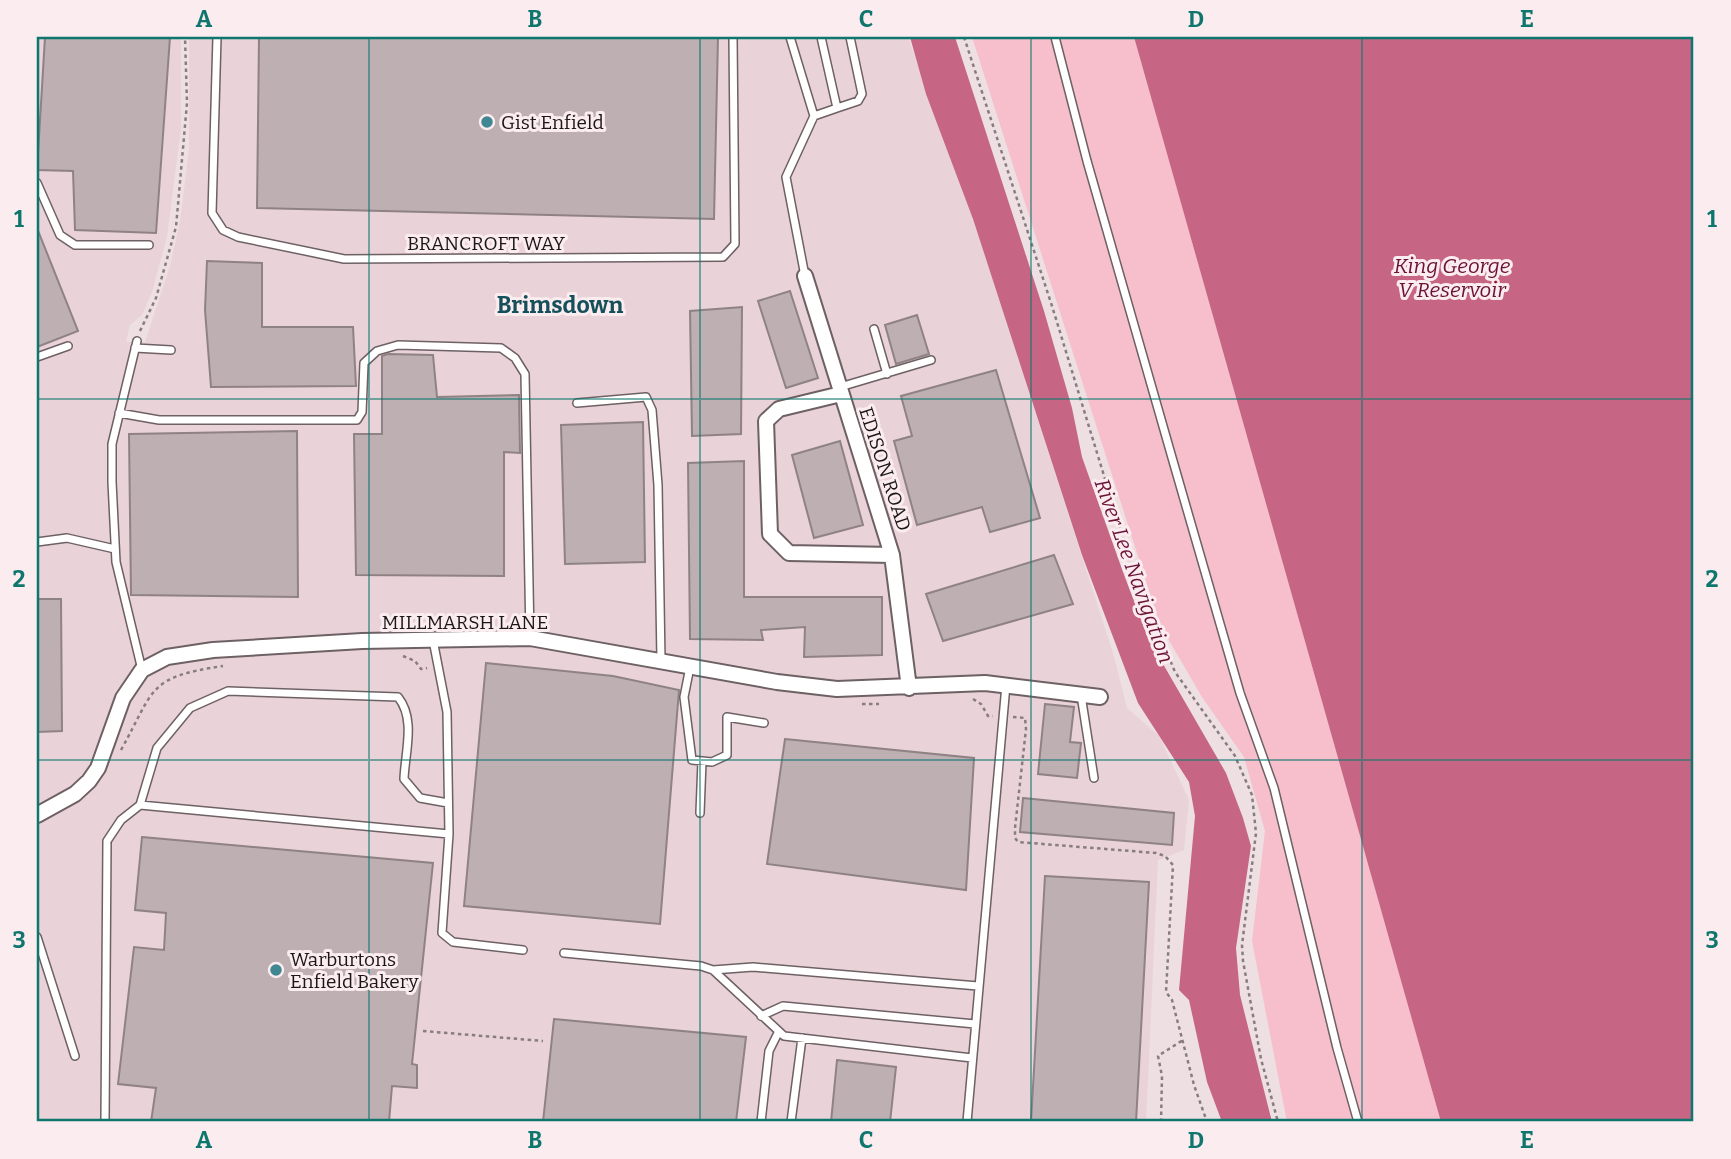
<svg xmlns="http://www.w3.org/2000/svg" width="1731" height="1159" font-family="Bitter,serif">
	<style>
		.built { fill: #e9d2d8 }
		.green { fill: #f7becc }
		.water { fill: #c66684 }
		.building { fill: #bdafb2; stroke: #8f8285; stroke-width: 2 }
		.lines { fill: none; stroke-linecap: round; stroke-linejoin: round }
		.service-casing { stroke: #6d6164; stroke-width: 10 }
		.minor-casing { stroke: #6d6164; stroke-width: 18 }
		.path { stroke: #877d7f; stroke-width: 2.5; stroke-dasharray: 3.5 3.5; stroke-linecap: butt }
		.service { stroke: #fff; stroke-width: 7 }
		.minor { stroke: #fff; stroke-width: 14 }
		.grid { fill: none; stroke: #0f766e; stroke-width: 2; stroke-opacity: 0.55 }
		.poi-dot { fill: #418693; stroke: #fbecef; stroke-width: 2.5 }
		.labels { text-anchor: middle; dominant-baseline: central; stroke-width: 6; stroke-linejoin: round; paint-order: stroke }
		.poi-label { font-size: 19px; fill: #1b1617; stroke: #fbecef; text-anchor: start }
		.street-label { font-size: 19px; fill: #1b1617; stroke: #fbecef }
		.water-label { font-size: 21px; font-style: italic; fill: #6b1237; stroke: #fbecef }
		.quarter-label { font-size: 23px; font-weight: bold; fill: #154f59; stroke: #fbecef }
		.neatline { fill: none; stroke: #0f766e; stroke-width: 2.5 }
		.grid-label { font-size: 23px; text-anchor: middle; font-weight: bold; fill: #0f766e }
	</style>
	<rect width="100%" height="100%" fill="#eddfe2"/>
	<!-- built -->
	<path class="built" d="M37 37H181V128L167 237 152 292 142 315 130 325 126 342H145L170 266 180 222 189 149V37H908L973 219 1113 653 1127 708 1159 736 1189 800 1184 850 1158 860 1146 1122H37Z"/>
	<!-- green -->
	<path class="green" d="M972 37H1134L1441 1122H1287L1252 941 1265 831 1244 757 1202 697 1160 625Z"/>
	<!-- water -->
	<path class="water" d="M910 37H955L1044 311 1072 408 1082 457 1123 572 1148 638 1226 773 1243 818 1251 846 1236 948 1240 995 1272 1122H1222L1207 1082 1189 1000 1179 990 1195 816 1189 782 1138 703 1082 555 973 219 926 94Z
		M1134 37H1694V1122H1441Z"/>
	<!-- building -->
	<path class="building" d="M45 37H170L156 233 75 230 73 171 37 170Z
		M259 37H718L714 219 257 208Z
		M37 228 78 331 37 347Z
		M207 261 262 263V327H353L356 386 211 387 205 310Z
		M790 291 818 378 786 388 758 301Z
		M742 307 741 434 692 436 690 311Z
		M917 315 929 354 896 364 885 325Z
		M388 354 433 355 437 397 519 395 520 453 504 452V576L356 575 354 434H382V356Z
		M996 370 1040 518 990 532 982 507 917 525 894 441 912 436 901 396Z
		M643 422 645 562 565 564 561 425Z
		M297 431 298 597 131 595 129 434Z
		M840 441 863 525 814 538 792 455Z
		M744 461V597H882V655L804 657 805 627 761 630 763 640 690 639 688 463Z
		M1054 555 1073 604 943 641 926 594Z
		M37 599H61L62 731 37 732Z
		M486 663 613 676 679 690 660 924 464 906Z
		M1045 704 1074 707 1070 742 1081 743 1077 778 1038 774Z
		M785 739 974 758 966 890 767 864Z
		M1023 798 1174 813 1172 845 1020 832Z
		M142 837 433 863 412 1064 417 1065V1088L392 1086 389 1122H151L156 1088 118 1084 134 947 164 950 166 913 135 910Z
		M1045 876 1149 882 1136 1122H1031Z
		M554 1019 746 1037 736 1122H543Z
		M837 1060 896 1067 890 1122H831Z"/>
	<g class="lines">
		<defs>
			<path id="service" d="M217 37 212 213 223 230 238 237 344 259 723 257 735 244 733 37
				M790 37 814 116 786 177 805 276
				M821 37 837 108 858 101 862 94 850 37
				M1055 37 1087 161 1175 468 1240 693 1274 788 1337 1048 1358 1122
				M814 116 837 108
				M37 183 60 235 75 245H149
				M874 329 887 374
				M137 341 112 444V482L116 562 142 670
				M135 348 171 350
				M37 357 68 346
				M840 387 931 360
				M577 403 646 397 652 410 658 485 661 660
				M119 413 159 420H357L362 412 364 363 377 351 398 345 501 348 515 358 525 374 530 638
				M37 542 67 538 115 549
				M433 640 447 712 449 834 442 933 453 942 523 950
				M690 667 684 697 692 760 712 762 727 755V717L764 723
				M1081 695 1094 778
				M140 805 157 748 190 708 228 691 398 697C416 719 405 752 404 779L420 798 448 803
				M700 813 702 761
				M37 937 75 1056
				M564 953 701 966 713 970 784 1036 972 1058
				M713 970 753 967 978 986
				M761 1016 783 1006 975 1024
				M105 1122 107 841 121 820 140 805 449 834
				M761 1122 769 1051 778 1033
				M791 1122 802 1038
				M967 1122 1006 685"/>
			<path id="minor" d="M805 276 892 555 909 688
				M841 394 779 409 766 421 770 534 789 553 892 555
				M37 815 75 794 89 781 98 768 123 698 142 670 167 657 213 650 362 641 530 638 777 682 837 689 985 683 1100 697"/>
		</defs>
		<!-- service casing -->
		<use href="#service" class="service-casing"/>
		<!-- minor casing -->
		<use href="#minor" class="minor-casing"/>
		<!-- path -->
		<path class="path" d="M964 37 1052 306 1132 567 1175 672 1235 756 1252 795 1256 833 1242 945 1243 961 1261 1059 1278 1122
			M140 331 156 298 176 227 187 103 185 37
			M403 656 415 661 421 669 427 668
			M973 699 981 704 988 716H993
			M862 704H879
			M1013 717 1025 718 1026 729 1015 828V838L1018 842 1156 853 1165 856 1173 865 1166 992 1172 1000 1194 1085 1207 1122
			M121 750C155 689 147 677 223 666
			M423 1031 543 1041
			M1161 1122 1162 1076 1158 1056 1183 1040"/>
		<!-- service -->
		<use href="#service" class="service"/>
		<!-- minor -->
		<use href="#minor" class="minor"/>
	</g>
	<!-- grid -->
	<path class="grid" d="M369 37V1122M700 37V1122M1031 37V1122M1362 37V1122M37 399H1694M37 760H1694"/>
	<!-- markers -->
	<g class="poi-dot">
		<circle cx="487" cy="122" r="7"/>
		<circle cx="276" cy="970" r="7"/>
	</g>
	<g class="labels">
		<!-- poi labels -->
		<g class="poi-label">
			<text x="501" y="122">Gist Enfield</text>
			<text x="290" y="959">Warburtons<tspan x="290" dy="22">Enfield Bakery</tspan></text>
		</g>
		<!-- street labels -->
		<g class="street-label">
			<text x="486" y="243">BRANCROFT WAY</text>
			<text transform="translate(885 469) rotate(72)">EDISON ROAD</text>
			<text x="465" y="622">MILLMARSH LANE</text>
		</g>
		<!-- water labels -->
		<g class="water-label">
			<text x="1452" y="266">King George<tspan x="1452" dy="24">V Reservoir</tspan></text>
			<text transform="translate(1134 571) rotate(70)">River Lee Navigation</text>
		</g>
		<!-- quarter labels -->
		<g class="quarter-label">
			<text x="560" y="305">Brimsdown</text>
		</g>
	</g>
	<!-- border -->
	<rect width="1731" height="1159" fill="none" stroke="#fbecef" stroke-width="77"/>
	<rect x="38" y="38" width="1654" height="1082" class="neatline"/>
	<g class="grid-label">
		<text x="204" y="27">A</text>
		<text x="535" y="27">B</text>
		<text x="866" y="27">C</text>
		<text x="1196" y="27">D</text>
		<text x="1527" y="27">E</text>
		<text x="19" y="227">1</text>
		<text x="1712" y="227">1</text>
		<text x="19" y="587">2</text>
		<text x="1712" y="587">2</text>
		<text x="19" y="948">3</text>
		<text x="1712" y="948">3</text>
		<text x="204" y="1148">A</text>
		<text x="535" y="1148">B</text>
		<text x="866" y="1148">C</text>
		<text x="1196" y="1148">D</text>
		<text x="1527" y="1148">E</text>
	</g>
</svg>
